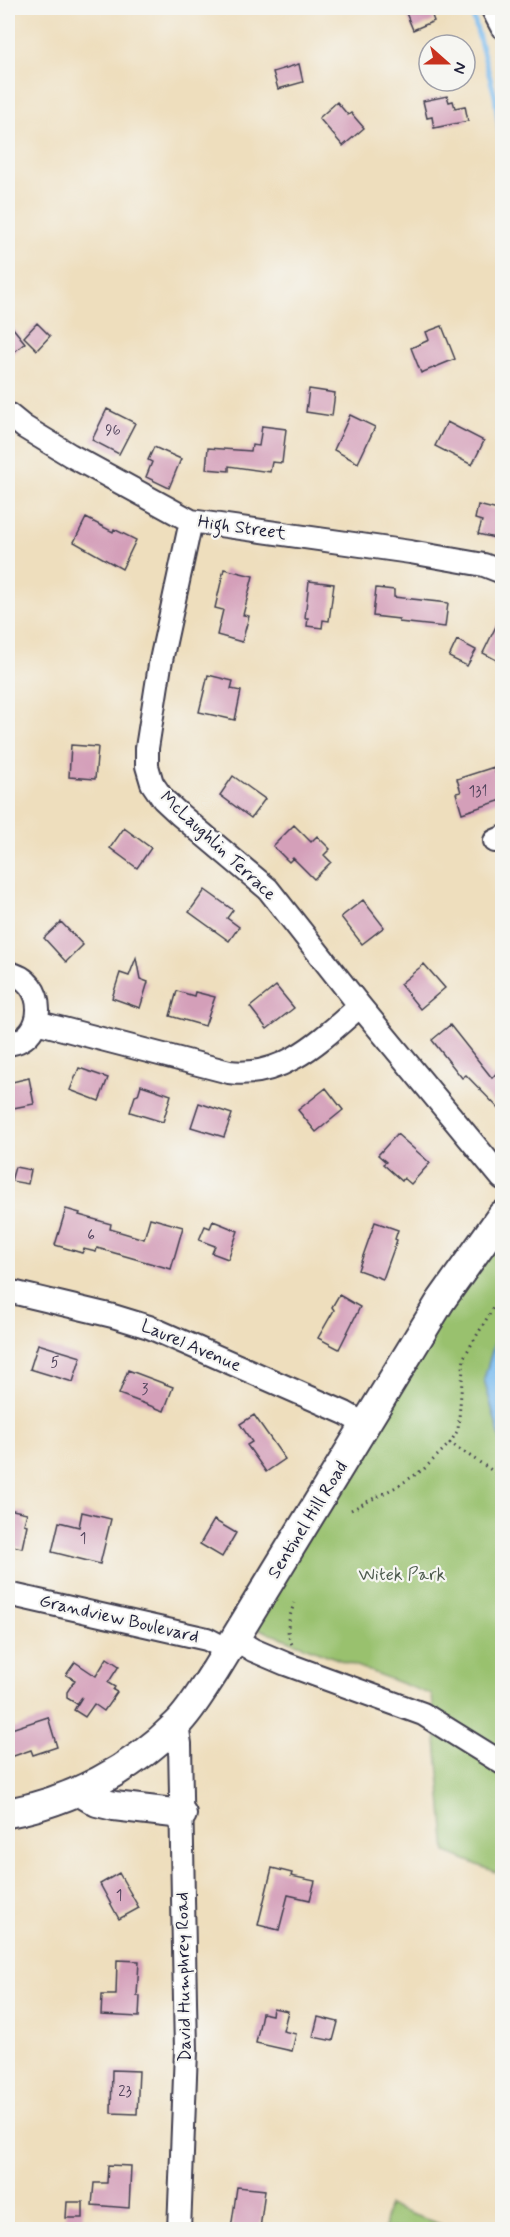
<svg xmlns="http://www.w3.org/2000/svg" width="510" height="2237" font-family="Mynerve,sans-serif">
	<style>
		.green { fill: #99c16e; stroke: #5e7254; stroke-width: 1.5 }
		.water { fill: #79bbef; stroke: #4e6e95; stroke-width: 1.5 }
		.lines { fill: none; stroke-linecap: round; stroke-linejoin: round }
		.stream { stroke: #79bbef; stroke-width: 5 }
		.building { fill: #d49fb9 }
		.minor-casing { stroke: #413e4e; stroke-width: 26 }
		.major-casing { stroke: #413e4e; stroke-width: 32 }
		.path { stroke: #413e4e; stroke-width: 3; stroke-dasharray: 1.5 4.5; stroke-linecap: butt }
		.minor { stroke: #fff; stroke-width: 22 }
		.major { stroke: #fff; stroke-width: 28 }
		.labels { text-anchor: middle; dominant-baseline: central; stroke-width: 4.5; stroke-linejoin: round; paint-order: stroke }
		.number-label { font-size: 15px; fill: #4e415a }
		.street-label { font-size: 18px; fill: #22223b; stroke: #f6f6f2 }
		.park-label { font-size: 18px; fill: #4c5a4d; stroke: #f6f6f2 }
	</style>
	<rect width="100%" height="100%" fill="#f6f6f2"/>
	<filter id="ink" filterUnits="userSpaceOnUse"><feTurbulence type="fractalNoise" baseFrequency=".0167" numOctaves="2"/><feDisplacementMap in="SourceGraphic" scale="12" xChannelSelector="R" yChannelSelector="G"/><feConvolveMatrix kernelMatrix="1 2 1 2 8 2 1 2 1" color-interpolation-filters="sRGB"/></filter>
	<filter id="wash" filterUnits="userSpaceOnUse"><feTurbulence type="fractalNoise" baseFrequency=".008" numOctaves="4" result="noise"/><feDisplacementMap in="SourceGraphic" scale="24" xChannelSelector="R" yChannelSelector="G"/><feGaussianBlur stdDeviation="1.35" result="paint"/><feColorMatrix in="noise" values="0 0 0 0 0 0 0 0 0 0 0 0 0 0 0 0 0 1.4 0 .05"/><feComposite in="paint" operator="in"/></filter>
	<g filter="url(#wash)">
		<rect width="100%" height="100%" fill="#eedebd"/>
		<!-- green -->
		<path class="green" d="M502 1230V1875L446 1852 432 1695 254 1627 453 1290Z
			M388 2206 454 2229H384Z"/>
		<!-- water -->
		<path class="water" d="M502 1316V1446L484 1379Z"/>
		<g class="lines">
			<!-- stream -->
			<path class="stream" d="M471 8 495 96 502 150"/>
		</g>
		<g id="blocks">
			<!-- building -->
			<path class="building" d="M404 8H429L434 21 413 30Z
				M299 64 303 82 278 89 273 72Z
				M447 96 449 102 453 101 455 108 465 106 468 121 434 128 432 117 427 118 423 101Z
				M337 102 348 115 351 113 364 128 343 146 319 118Z
				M8 322 25 343 8 357Z
				M37 323 50 336 37 350 24 337Z
				M442 326 455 359 421 373 411 348 429 340 426 332Z
				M309 389 335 393 332 416 306 412Z
				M107 409 135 423 119 454 92 440Z
				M350 415 375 427 358 463 334 450Z
				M447 422 484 441 472 465 435 446Z
				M262 426 286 429 282 463 272 462 270 472 229 466V471L206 469 208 448 251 451 252 445 259 446Z
				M154 447 181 459 169 488 146 477 152 462 148 460Z
				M478 505 502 511V525L499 539 478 534 482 521 475 519Z
				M86 518 113 532 114 529 136 540 122 569 74 542Z
				M224 569 253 576 243 615 249 616 242 642 217 635 223 610 215 608Z
				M309 581 334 584 329 621 323 620 322 628 307 626 308 618H305Z
				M376 588 394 590V597L448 603 445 627 399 622V619L373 616Z
				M502 614V663L483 653Z
				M457 640 476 650 467 666 449 657Z
				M208 675 233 681 231 689 241 691 235 720 199 712Z
				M71 745 98 747 95 779 69 777Z
				M494 767 502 800 462 813 456 793 461 792 457 779Z
				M233 776 265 799 251 818 220 795Z
				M294 825 311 842 317 836 330 849 324 855 331 862 314 879 293 858 289 862 273 846Z
				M124 828 151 848 137 868 110 848Z
				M205 890 233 910 227 918 239 927 229 941 189 912Z
				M363 900 384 927 362 944 341 917Z
				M61 922 83 945 66 962 44 938Z
				M136 958 140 979 148 982 140 1008 112 998 120 973 129 976Z
				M424 964 445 988 420 1009 400 984Z
				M276 986 294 1008 267 1029 250 1007Z
				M177 991 194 996 195 992 215 997 205 1026 170 1016Z
				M450 1025 492 1078 502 1067V1112L466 1075 462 1078 432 1040Z
				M79 1068 108 1078 99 1101 70 1090Z
				M29 1078 34 1104 8 1109V1083Z
				M141 1085 171 1095 163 1122 130 1112 135 1096 138 1095Z
				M326 1088 343 1110 316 1132 298 1110Z
				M199 1103 232 1114 224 1137 191 1127Z
				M397 1134 430 1163 411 1184 404 1178 402 1181 383 1164 386 1162 378 1155Z
				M15 1167 31 1170 28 1184 11 1181Z
				M66 1209 80 1213 79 1215 111 1224 110 1229 144 1239 150 1218 183 1227 171 1269 97 1248 96 1252 84 1249 82 1253 55 1245Z
				M213 1221 238 1231 228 1259 212 1253 215 1246 199 1240 205 1226 210 1228Z
				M375 1222 398 1230 395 1239 397 1240 383 1279 358 1270Z
				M339 1295 360 1307 339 1349 318 1338 334 1310 332 1307Z
				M38 1344 81 1357 73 1382 30 1369Z
				M128 1370 173 1387 164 1411 119 1394Z
				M254 1415 285 1459 266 1472 247 1445 252 1442 240 1424Z
				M8 1509 27 1513 24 1524 27 1525 22 1548 8 1545Z
				M82 1512 111 1519 100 1564 52 1552 59 1522 79 1527Z
				M214 1520 236 1533 222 1557 200 1544Z
				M107 1658 119 1666 108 1683 115 1687 113 1690 117 1692 104 1711 94 1704 85 1717 74 1710 82 1697 77 1704 67 1698V1692L75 1680 66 1675 75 1662 96 1676Z
				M48 1717 57 1747 33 1755 31 1750 8 1758V1730Z
				M272 1868 292 1873 291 1876 315 1881 310 1900 288 1895 279 1930 258 1925Z
				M119 1873 139 1908 119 1919 100 1884Z
				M117 1960 139 1961 137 1996H140L139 2017 101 2015 102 1995H116Z
				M273 2008 288 2011 283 2031 296 2034 292 2051 256 2043 262 2013 272 2015Z
				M318 2017 338 2022 333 2041 313 2037Z
				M112 2070 139 2071 137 2114 111 2113Z
				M108 2165 131 2166 129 2208 92 2205 94 2183H107Z
				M237 2187 265 2190 260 2229H231Z
				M67 2202H83V2218H66Z"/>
		</g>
	</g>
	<g filter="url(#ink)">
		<use href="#blocks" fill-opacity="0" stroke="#413e4e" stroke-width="1.5"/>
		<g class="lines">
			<defs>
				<path id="minor" d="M492 8 502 27
					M8 414 24 427 70 455 191 521 410 552 484 565 502 572
					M191 521 160 665 147 748V766L152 783 163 799 179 814 268 889 360 1006 502 1178
					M495 841 502 838
					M8 973C47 979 49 1039 8 1044
					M36 1022 229 1072C283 1079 322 1039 360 1006
					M8 1291 113 1316 149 1327 345 1413 366 1425
					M8 1594 207 1639 228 1650
					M235 1639 253 1650 286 1664 423 1714 502 1763
					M177 1724 180 1744 186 2051 179 2230"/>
				<path id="major" d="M80 1792 97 1802 114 1806 182 1814
					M8 1813C71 1801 131 1770 177 1724 192 1709 203 1689 215 1671L440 1302 502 1215"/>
			</defs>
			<!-- minor casing -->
			<use href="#minor" class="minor-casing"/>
			<!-- major casing -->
			<use href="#major" class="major-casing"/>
			<!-- path -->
			<path class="path" d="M502 1293 464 1357 458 1430 450 1443 502 1477
				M351 1510 398 1486 424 1469 450 1443
				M292 1644C284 1630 290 1617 294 1603"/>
			<!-- minor -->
			<use href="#minor" class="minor"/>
			<!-- major -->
			<use href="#major" class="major"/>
		</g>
	</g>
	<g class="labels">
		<!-- number labels -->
		<g class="number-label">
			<text x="113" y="431">96</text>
			<text x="478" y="792">131</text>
			<text x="91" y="1236">6</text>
			<text x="55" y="1363">5</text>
			<text x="145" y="1390">3</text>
			<text x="83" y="1539">1</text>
			<text x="119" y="1896">1</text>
			<text x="125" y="2092">23</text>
		</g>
		<!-- street labels -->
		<g class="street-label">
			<text transform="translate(242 528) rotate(8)">High Street</text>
			<text transform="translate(218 846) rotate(43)">McLaughlin Terrace</text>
			<text transform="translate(191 1346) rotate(23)">Laurel Avenue</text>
			<text transform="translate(308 1520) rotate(-58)">Sentinel Hill Road</text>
			<text transform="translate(119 1619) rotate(13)">Grandview Boulevard</text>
			<text transform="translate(184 1977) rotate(-91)">David Humphrey Road</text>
		</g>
		<!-- park labels -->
		<g class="park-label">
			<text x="402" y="1575">Witek Park</text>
		</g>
	</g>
	<!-- margin -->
	<rect width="510" height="2237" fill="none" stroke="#f6f6f2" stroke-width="30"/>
	<!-- north arrow -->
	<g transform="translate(447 63) rotate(111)"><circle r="28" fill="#f6f6f2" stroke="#a1a1a9" stroke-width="1.5"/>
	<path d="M0-4.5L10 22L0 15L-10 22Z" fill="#c8321e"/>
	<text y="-9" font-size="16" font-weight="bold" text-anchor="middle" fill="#22223b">N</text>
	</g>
</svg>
